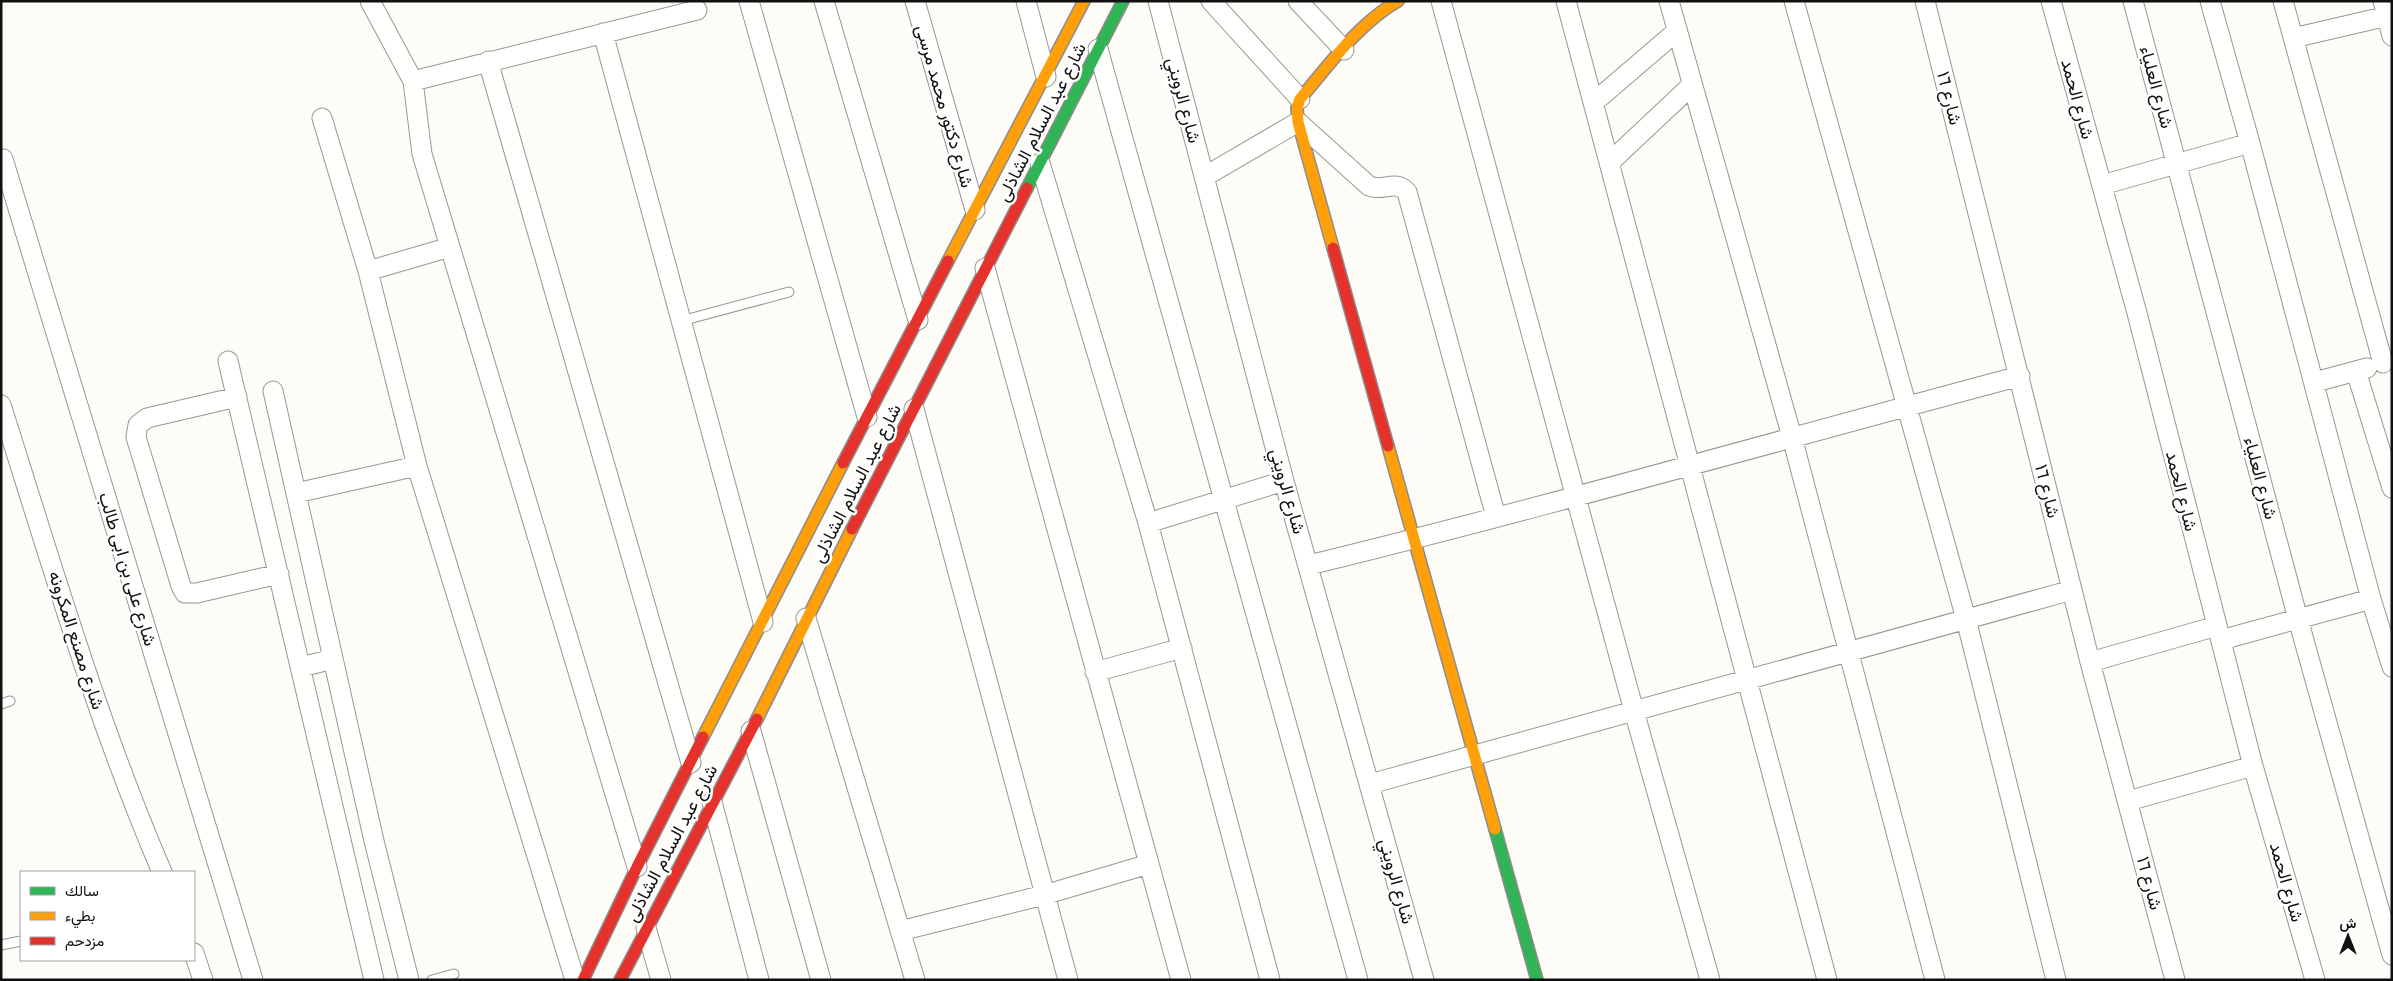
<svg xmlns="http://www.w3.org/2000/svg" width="2393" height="981" font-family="Merriweather,Vazirmatn,serif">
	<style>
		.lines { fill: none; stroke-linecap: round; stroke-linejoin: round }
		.lane-casing { stroke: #979795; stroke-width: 11 }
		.street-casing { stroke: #979795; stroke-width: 21 }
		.fast-casing { stroke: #8e8d8b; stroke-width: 14 }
		.slow-casing { stroke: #8e8d8b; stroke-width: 14 }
		.jam-casing { stroke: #8e8d8b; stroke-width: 14 }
		.lane { stroke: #fffffe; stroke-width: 9 }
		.street { stroke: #fffffe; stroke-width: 19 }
		.fast { stroke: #30b455; stroke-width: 11 }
		.slow { stroke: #ff9f0a; stroke-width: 11 }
		.jam { stroke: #e5322d; stroke-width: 11 }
		.labels { text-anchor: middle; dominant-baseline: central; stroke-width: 5; stroke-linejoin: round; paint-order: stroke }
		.street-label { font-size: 18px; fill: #111; stroke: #fff }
	</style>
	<rect width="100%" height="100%" fill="#fdfcf7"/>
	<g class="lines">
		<defs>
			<path id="lane" d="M681 321 789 292
				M1 704 10 701
				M1 945 21 941
				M432 980 454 974"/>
			<path id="street" d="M370 1 413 81 422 154 637 867
				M749 1 867 417
				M824 1 918 320
				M915 1 975 210
				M1026 1 1046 77
				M1158 1 1284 481 1424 980
				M1211 1 1300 99
				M1298 1 1344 50
				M1441 1 1634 711 1710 980
				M1566 1 1827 980
				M1669 1 1792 437 1935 980
				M1794 1 1966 619 2056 980
				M1925 1 2090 662 2175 980
				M2051 1 2137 313 2253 766 2315 980
				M2133 1 2298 619 2392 955
				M2210 1 2250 143 2371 599 2392 667
				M2283 1 2383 363
				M2383 1 2392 36
				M603 33 763 622
				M2293 38 2392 15
				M1098 49 1358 980
				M488 61 691 763
				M413 81 697 10
				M1593 103 1677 31
				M322 118 368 271 417 466 575 980
				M3 159 253 980
				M1040 163 1148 523 1270 980
				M1609 163 1692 85
				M1204 177 1298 122 1369 186C1383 192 1395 179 1407 192L1496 517
				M2102 185 2250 143
				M985 268 1181 980
				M368 271 450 247
				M228 361 374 980
				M2356 371 2392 488
				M2315 382 2367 368
				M273 391 374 841 409 980
				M237 397 147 418 138 425 136 437 181 586 185 593H197L279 574
				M1 405C51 562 97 721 162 872
				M914 409 1068 980
				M296 493 417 466
				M1148 523 1284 481
				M1309 565C1547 507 1783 439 2020 376
				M806 618 915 980
				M2221 640 2371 599
				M2090 662 2217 626
				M301 667 333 659
				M1095 672 1182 648
				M751 731 821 980
				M1370 784 2072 590
				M2128 801 2253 766
				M712 802 759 980
				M646 928 661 980
				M900 931 1044 895 1149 864
				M194 953 203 980"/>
			<path id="fast" d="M1027 188 1123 1
				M1495 829 1537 980"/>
			<path id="slow" d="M1333 248 1298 122 1297 108 1300 99C1329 65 1359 23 1398 1
				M948 261 1084 1
				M1388 446 1495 829
				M757 719 852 529
				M703 737 843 463"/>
			<path id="jam" d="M1333 248 1388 446
				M843 463 948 261
				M852 529 1027 188
				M583 980 637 867 703 737
				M620 980 757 719"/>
		</defs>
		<!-- lane casing -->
		<use href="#lane" class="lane-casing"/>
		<!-- street casing -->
		<use href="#street" class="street-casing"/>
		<!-- fast casing -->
		<use href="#fast" class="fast-casing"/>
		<!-- slow casing -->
		<use href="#slow" class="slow-casing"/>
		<!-- jam casing -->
		<use href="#jam" class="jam-casing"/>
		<!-- lane -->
		<use href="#lane" class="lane"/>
		<!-- street -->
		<use href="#street" class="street"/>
		<!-- fast -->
		<use href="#fast" class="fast"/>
		<!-- slow -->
		<use href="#slow" class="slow"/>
		<!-- jam -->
		<use href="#jam" class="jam"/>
	</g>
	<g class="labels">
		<!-- street labels -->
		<g class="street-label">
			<text transform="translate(2157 87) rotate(75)">شارع العلياء</text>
			<text transform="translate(1950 98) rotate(76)">شارع ١٦</text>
			<text transform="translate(2078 99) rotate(75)">شارع الحمد</text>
			<text transform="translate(1184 100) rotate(75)">شارع الرويني</text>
			<text transform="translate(945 106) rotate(74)">شارع دكتور محمد مرسى</text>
			<text transform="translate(1041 122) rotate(-63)">شارع عبد السلام الشاذلى</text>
			<text transform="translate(2261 478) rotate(75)">شارع العلياء</text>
			<text transform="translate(856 483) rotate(-63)">شارع عبد السلام الشاذلى</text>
			<text transform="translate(1288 491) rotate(74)">شارع الرويني</text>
			<text transform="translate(2048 491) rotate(76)">شارع ١٦</text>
			<text transform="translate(2182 491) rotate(76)">شارع الحمد</text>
			<text transform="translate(128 569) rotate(73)">شارع على بن ابى طالب</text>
			<text transform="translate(77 640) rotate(72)">شارع مصنع المكرونه</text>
			<text transform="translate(671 843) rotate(-62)">شارع عبد السلام الشاذلى</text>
			<text transform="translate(1397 881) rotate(74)">شارع الرويني</text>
			<text transform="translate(2287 882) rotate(74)">شارع الحمد</text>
			<text transform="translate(2150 883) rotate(75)">شارع ١٦</text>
		</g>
	</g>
	<!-- border -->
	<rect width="2393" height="981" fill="none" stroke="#111111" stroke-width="5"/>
	<!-- legend -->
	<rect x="20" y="871" width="175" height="90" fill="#ffffff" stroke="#a0a0a0"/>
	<rect x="30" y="887" width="25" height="8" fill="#30b455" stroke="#a0a0a0"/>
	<text x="65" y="896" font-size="15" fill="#111111">سالك</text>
	<rect x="30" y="912" width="25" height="8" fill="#ff9f0a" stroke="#a0a0a0"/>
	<text x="65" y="921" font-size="15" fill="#111111">بطيء</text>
	<rect x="30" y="937" width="25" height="8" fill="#e5322d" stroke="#a0a0a0"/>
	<text x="65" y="946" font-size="15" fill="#111111">مزدحم</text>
	<!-- north arrow -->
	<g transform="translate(2348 936)" stroke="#ffffff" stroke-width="4" paint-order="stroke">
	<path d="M0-4L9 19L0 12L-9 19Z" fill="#111111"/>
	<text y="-8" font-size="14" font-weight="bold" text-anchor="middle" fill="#111111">ش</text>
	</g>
</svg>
